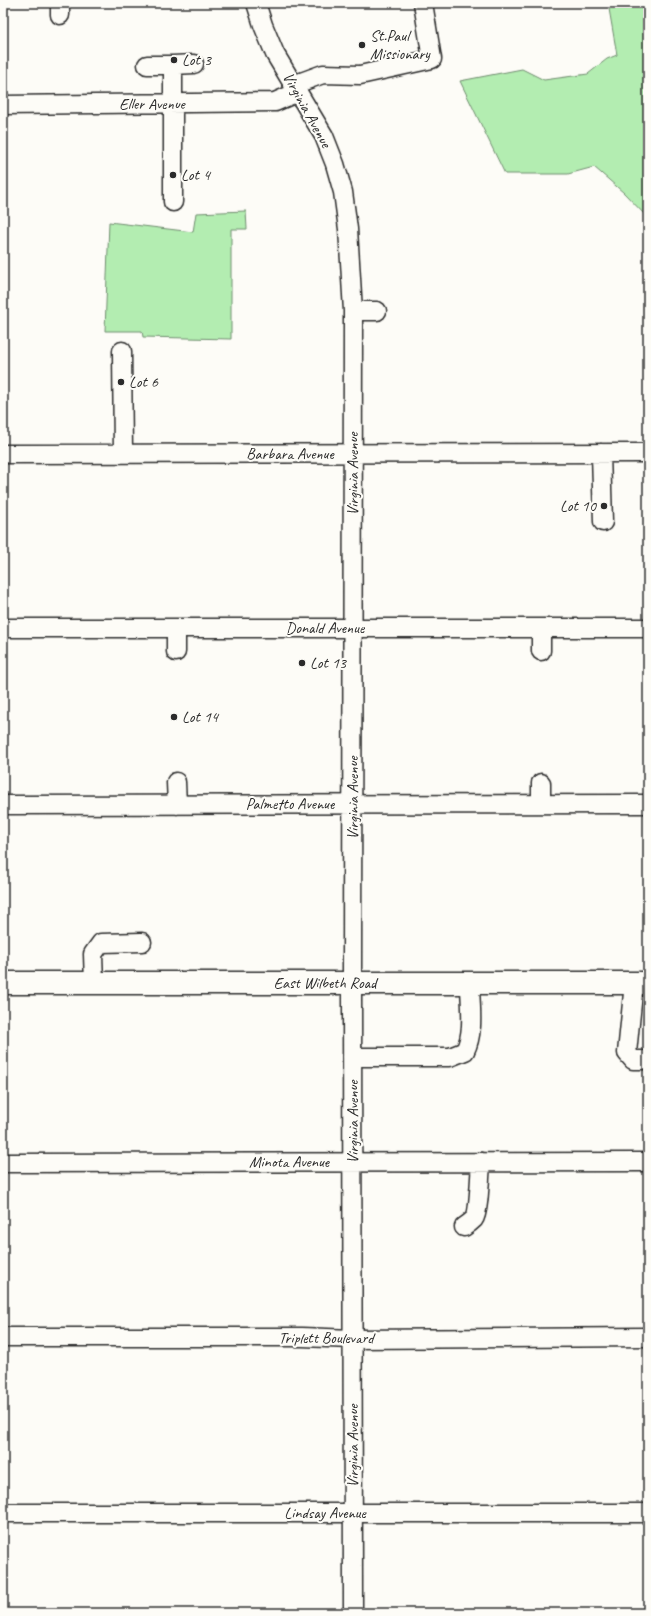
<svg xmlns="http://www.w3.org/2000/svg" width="651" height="1616" font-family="Caveat,sans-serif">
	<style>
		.green { fill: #b3edb1; stroke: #6f8c6e }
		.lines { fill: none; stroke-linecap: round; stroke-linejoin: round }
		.minor-casing { stroke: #2b2b2b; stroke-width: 21 }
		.major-casing { stroke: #2b2b2b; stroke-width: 25 }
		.minor { stroke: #fdfcf7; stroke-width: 18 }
		.major { stroke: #fdfcf7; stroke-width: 22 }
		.poi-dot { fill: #2b2b2b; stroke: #fdfcf7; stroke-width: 1.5 }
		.labels { text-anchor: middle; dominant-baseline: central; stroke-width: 4; stroke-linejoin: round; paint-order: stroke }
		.poi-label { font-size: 16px; fill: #2b2b2b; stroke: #fdfcf7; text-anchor: start }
		.street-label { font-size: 16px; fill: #2b2b2b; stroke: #fdfcf7 }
	</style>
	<rect width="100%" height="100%" fill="#fdfcf7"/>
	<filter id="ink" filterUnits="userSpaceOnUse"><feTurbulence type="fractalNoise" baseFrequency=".025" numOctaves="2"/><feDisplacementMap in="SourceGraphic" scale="8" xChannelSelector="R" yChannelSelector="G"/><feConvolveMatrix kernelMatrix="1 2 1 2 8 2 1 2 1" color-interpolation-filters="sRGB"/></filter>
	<g filter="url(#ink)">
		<!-- green -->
		<path class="green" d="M608 3H648V218L624 193 594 167 568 174H505L460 81 522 69 544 80 588 74 607 59 617 55Z
			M246 211 247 229H231V339L143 337 142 331H105L109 222 193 232 196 213Z"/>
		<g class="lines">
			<defs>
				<path id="minor" d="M60 3V15
					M256 3 263 25 275 54 324 136 335 164 343 192 348 229 353 311 352 983 353 1613
					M147 65H173V202
					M173 65 194 64
					M293 85 323 74 360 75 432 59 423 3
					M3 105 275 102 298 92
					M353 311H377
					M122 351 123 454
					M601 453 603 522
					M3 454 648 453
					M3 628H648
					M176 628V652
					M541 628V651
					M176 782 177 805
					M541 783V804
					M3 805 648 804
					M94 983 93 954 101 943 142 942
					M634 983 627 1053 633 1060H648
					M352 1057H450L465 1051C475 1031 470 1005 470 983
					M3 1163 648 1162
					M464 1227C467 1225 471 1222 474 1219 479 1213 480 1174 481 1162
					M3 1337H302L352 1339 648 1337
					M3 1513H648"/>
				<path id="major" d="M3 983H648"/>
			</defs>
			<!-- minor casing -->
			<use href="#minor" class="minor-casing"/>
			<!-- major casing -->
			<use href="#major" class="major-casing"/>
			<!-- minor -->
			<use href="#minor" class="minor"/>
			<!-- major -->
			<use href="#major" class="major"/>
		</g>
	</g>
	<!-- markers -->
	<g class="poi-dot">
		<circle cx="362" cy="45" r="4"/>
		<circle cx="174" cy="60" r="4"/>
		<circle cx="173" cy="175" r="4"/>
		<circle cx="121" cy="382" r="4"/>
		<circle cx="604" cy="506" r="4"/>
		<circle cx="302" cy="663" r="4"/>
		<circle cx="174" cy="717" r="4"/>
	</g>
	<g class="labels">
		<!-- poi labels -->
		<g class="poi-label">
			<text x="370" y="36">St.Paul<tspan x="370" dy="18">Missionary</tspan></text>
			<text x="182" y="60">Lot 3</text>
			<text x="181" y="175">Lot 4</text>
			<text x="129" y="382">Lot 6</text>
			<text x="596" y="506" text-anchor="end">Lot 10</text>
			<text x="310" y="663">Lot 13</text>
			<text x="182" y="717">Lot 14</text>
		</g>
		<!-- street labels -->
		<g class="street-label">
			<text x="152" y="104">Eller Avenue</text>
			<text transform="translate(307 110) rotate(61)">Virginia Avenue</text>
			<text x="290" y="454">Barbara Avenue</text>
			<text transform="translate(353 474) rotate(-90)">Virginia Avenue</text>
			<text x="325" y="628">Donald Avenue</text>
			<text transform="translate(353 798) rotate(-90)">Virginia Avenue</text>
			<text x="290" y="804">Palmetto Avenue</text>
			<text x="325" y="983">East Wilbeth Road</text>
			<text transform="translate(353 1122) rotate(-90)">Virginia Avenue</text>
			<text x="289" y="1162">Minota Avenue</text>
			<text x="326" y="1338">Triplett Boulevard</text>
			<text transform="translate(353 1446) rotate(-90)">Virginia Avenue</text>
			<text x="325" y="1513">Lindsay Avenue</text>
		</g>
	</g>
	<!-- margin -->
	<rect width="651" height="1616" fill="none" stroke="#fdfcf7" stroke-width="16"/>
	<rect x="8" y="8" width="635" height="1600" fill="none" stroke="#2b2b2b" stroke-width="1.5" filter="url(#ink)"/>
</svg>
